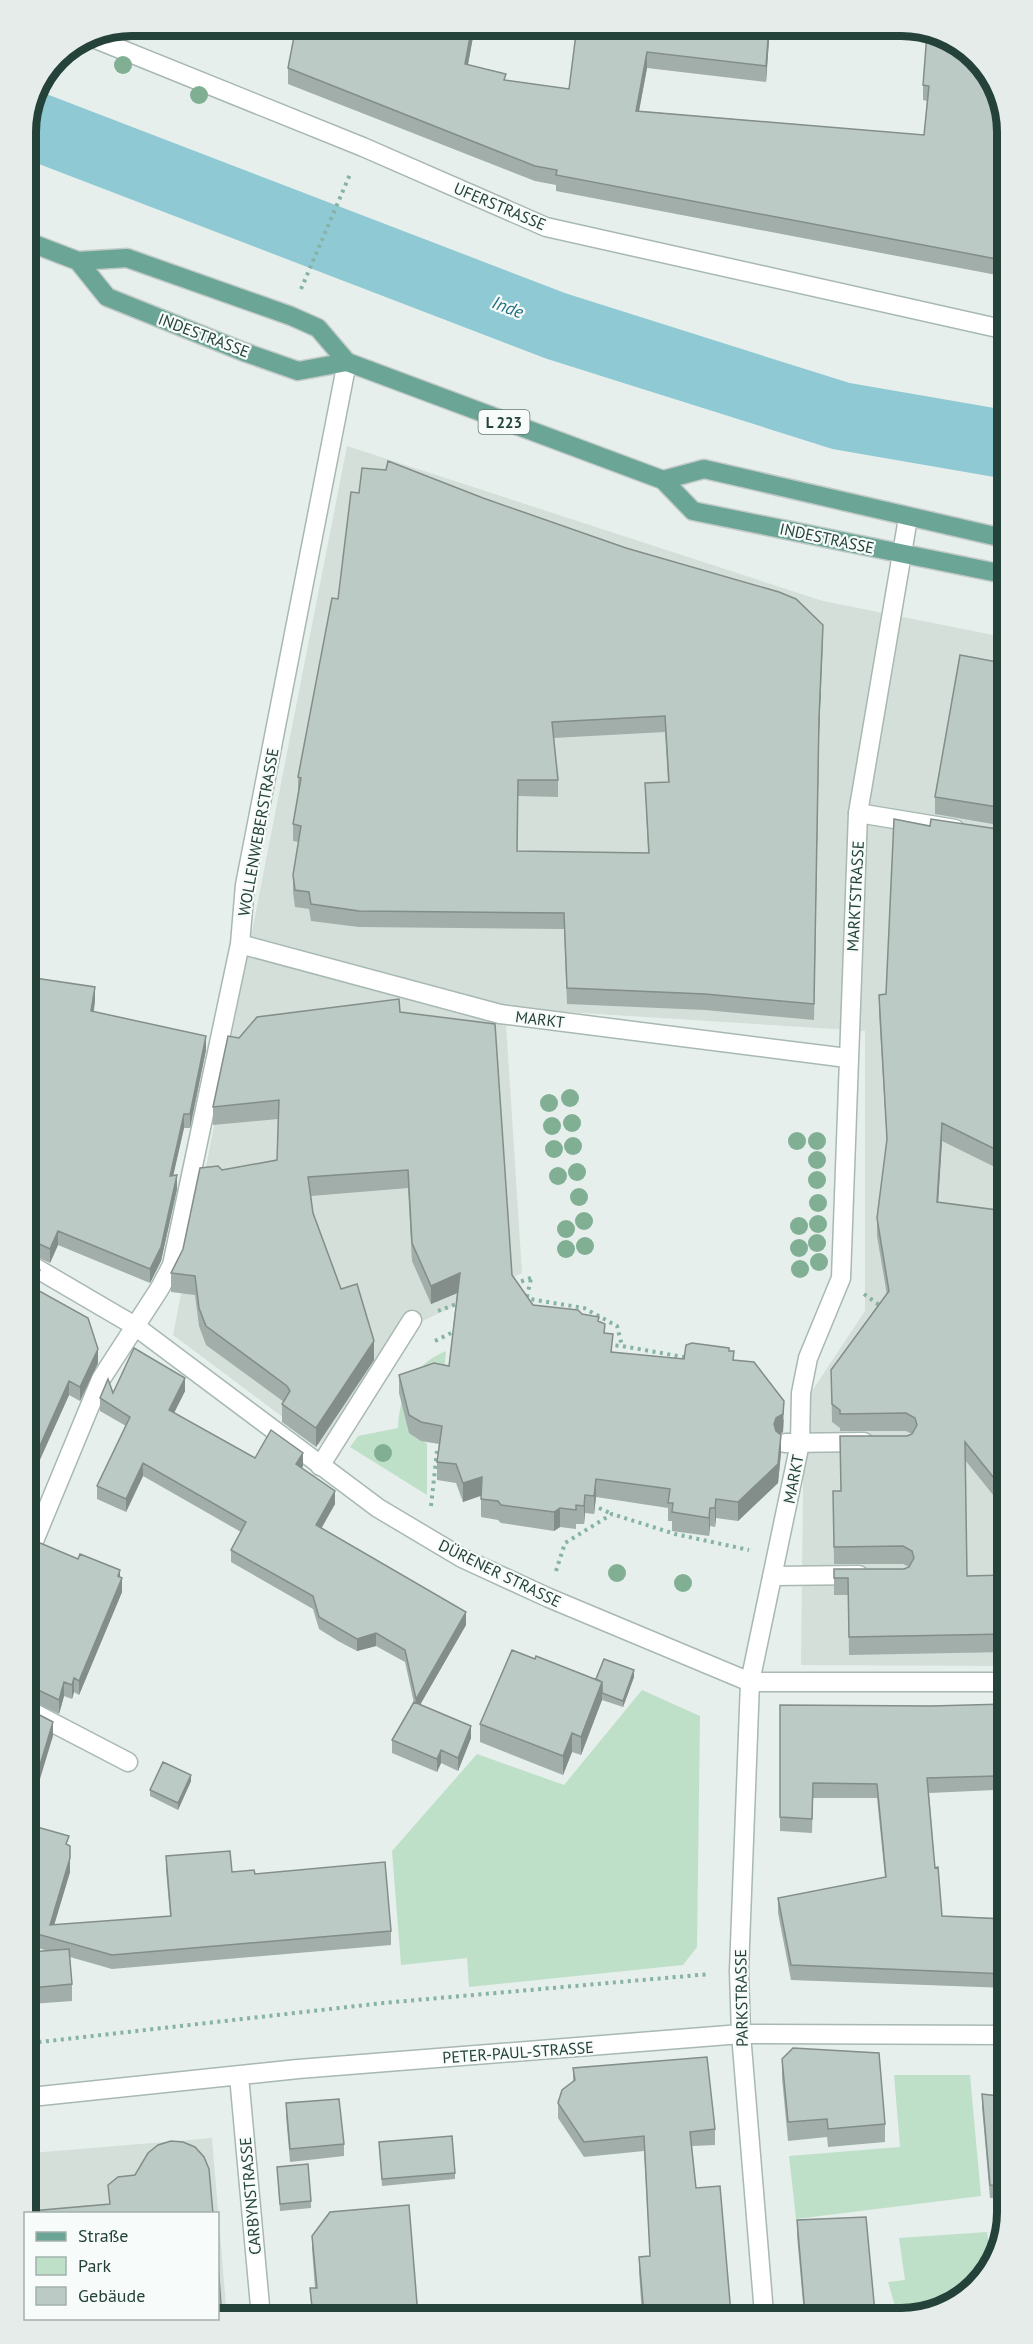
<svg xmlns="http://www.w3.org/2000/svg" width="1033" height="2344" font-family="'PT Sans',sans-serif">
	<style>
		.built { fill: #d4dfda }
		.green { fill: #bfe0c8 }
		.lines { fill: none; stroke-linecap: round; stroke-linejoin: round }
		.river { stroke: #8ec9d4; stroke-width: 68 }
		.lane-casing { stroke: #a8b8b2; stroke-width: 21 }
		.street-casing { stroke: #a8b8b2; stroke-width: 21 }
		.primary-casing { stroke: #c2cac8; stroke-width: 21 }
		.path { stroke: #86b3a5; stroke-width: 4; stroke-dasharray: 3 4.5; stroke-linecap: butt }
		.lane { stroke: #fff; stroke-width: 18 }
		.street { stroke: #fff; stroke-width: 18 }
		.primary { stroke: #6aa596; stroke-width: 18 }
		.tree { fill: #80af93 }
		.wall { fill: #a1aea9; fill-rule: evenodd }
		.shaded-wall { fill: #838d89 }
		.building { fill: #bbcac4; stroke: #838d89; stroke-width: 1.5; fill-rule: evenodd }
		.labels { text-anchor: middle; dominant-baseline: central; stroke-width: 4.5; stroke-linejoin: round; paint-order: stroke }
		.shield { fill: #f7fbf9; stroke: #637a73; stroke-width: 1.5 }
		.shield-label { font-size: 15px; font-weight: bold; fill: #24423a }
		.street-label { font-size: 16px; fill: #24423a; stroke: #f7fbf9 }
		.water-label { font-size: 18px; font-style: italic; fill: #1c6f80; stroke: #f7fbf9 }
		.rim { fill: none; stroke: #24423a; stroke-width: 8 }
	</style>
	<rect width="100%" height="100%" fill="#e6efeb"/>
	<!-- built -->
	<path class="built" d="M347 446 823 601 1003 637 1006 1666 801 1665 804 1403 865 1311V1031L505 1008 522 1273 400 1332 320 1445 173 1335Z
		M212 2138 227 2318H218V2214L31 2213V2153Z"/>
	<!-- green -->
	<path class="green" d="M446 1351 443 1382 411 1429 427 1444V1495L350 1447 358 1436 398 1428C400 1392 412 1365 446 1351Z
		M642 1690 700 1716 697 1947 683 1965 469 1987 467 1958 401 1965 392 1851 477 1754 564 1785Z
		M894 2075H970L981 2196 796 2219 789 2156 900 2147Z
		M987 2232 992 2263 989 2271 935 2313H897L888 2282 905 2280 899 2238Z"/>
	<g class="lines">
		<!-- river -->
		<path class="river" d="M27 123 556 326 841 416 1003 444"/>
		<defs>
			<path id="lane" d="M858 813 955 829
				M320 1466 412 1320
				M30 1711 128 1762"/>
			<path id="street" d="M88 36 363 147 546 227 1002 329
				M240 944 500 1014 847 1058
				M29 1264 135 1326 378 1508 462 1558 549 1598 750 1682H1006
				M785 1443 864 1442
				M29 1553 101 1379 160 1288 172 1265 240 944 245 885 347 362
				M774 1576 859 1575
				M239 2076 261 2317
				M31 2097 298 2069 741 2034 1007 2035
				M764 2314 741 2034 739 1971 750 1682 800 1443 801 1393 808 1358 841 1278 858 813 908 518"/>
			<path id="primary" d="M26 241 78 261 127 258 291 316 318 328 347 362 663 480 693 511 1003 574
				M78 261 107 297 244 352 298 371 347 362
				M663 480 704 469 1003 538"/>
		</defs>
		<!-- lane casing -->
		<use href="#lane" class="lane-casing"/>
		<!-- street casing -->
		<use href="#street" class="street-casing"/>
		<!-- primary casing -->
		<use href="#primary" class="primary-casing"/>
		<!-- path -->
		<path class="path" d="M301 289 351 172
			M514 1284 531 1278
			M864 1294 882 1307
			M527 1297 531 1278
			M524 1298 584 1308 617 1326 622 1346 689 1358
			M438 1311 459 1303
			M435 1341 455 1331
			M608 1345 622 1346
			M431 1506 437 1451
			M599 1508 612 1514
			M556 1571 565 1543 612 1514 675 1534 749 1550
			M31 2043 383 2003 710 1974"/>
		<!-- lane -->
		<use href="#lane" class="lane"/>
		<!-- street -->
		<use href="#street" class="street"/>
		<!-- primary -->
		<use href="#primary" class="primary"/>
	</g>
	<!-- trees -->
	<g class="tree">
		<circle cx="123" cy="65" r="9"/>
		<circle cx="199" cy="95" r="9"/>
		<circle cx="570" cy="1098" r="9"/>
		<circle cx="549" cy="1103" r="9"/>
		<circle cx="572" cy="1123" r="9"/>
		<circle cx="552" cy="1126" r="9"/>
		<circle cx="797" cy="1141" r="9"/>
		<circle cx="817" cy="1141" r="9"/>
		<circle cx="573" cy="1146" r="9"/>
		<circle cx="554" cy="1149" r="9"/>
		<circle cx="817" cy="1160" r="9"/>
		<circle cx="577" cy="1172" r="9"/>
		<circle cx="558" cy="1176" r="9"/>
		<circle cx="817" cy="1180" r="9"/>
		<circle cx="579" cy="1197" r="9"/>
		<circle cx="818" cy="1203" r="9"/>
		<circle cx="584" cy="1221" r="9"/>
		<circle cx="818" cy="1224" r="9"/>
		<circle cx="799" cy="1226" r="9"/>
		<circle cx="566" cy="1229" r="9"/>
		<circle cx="817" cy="1243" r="9"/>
		<circle cx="585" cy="1246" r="9"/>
		<circle cx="799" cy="1248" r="9"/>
		<circle cx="566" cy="1249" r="9"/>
		<circle cx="819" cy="1262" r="9"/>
		<circle cx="800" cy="1269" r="9"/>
		<circle cx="383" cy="1453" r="9"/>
		<circle cx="617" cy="1573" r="9"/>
		<circle cx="683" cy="1583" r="9"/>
	</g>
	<!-- wall -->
	<path class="wall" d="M296 26H475L468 65 506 80 569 89 577 26H770L766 82 647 68 639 111 924 135 927 101 923 100V85L1002 98V276L556 191V185L535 181 288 84V68Z
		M823 641 819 734 814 1020 705 1010 567 1004 564 929 359 927 311 921 309 909 295 907 293 892V875L299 842 293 841V824L298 794V777ZM665 732 668 782 645 783 648 853 517 851 518 796 558 797V780L553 738Z
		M1003 663 1004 826 935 814V797Z
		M930 826 1004 830 1005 1172 942 1141 938 1202 1005 1211 1006 1511 965 1460 967 1576 1006 1575V1652L849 1655 848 1595H834V1569H904L909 1567 903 1564H834L833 1491H841L907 1436 912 1434 906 1431H840V1428L832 1422 831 1370 887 1295 877 1236V1218L887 1144 879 1013V995L886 994Z
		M28 977 95 1001 94 1012 206 1050 190 1128H184L173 1175 177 1189 161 1261 150 1283 58 1245 50 1263 29 1253Z
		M400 1012 512 1275 533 1305 582 1314 599 1322 605 1333 613 1353 684 1359 729 1351 734 1360 784 1420 783 1432 780 1434 781 1453 778 1483 738 1521 716 1518 715 1527 710 1526 709 1536 672 1531V1521H668V1508L596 1497 594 1514 585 1513 584 1524H576V1529L560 1527 554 1531 501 1523 498 1520 481 1517V1496L463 1502 456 1483 437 1480V1462L439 1444 421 1441 409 1433 399 1393V1375L449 1366 457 1293 431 1304 412 1261 408 1188 311 1196 313 1213 341 1289 374 1360 316 1447 282 1422V1404L284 1402 206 1345 199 1326 195 1295 171 1292V1273L222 1170 277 1160 278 1119 213 1125V1107L239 1038Z
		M29 1263 40 1284 37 1290 98 1363 80 1401 69 1395 29 1484Z
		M185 1391 174 1413 255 1458 303 1466 301 1468 335 1504 321 1528 466 1625 420 1704 471 1738 458 1771 441 1763 437 1772 392 1753V1740L414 1703 405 1662 376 1646 357 1651 338 1641 319 1629 313 1609 231 1562V1550L241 1532 143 1476 126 1512 97 1499V1486L126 1426 100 1411V1398L113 1393Z
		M29 1550 120 1577 122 1592 79 1695 74 1692 72 1699 64 1696 59 1714 30 1700Z
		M535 1659 596 1679 634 1677 623 1707 602 1700 581 1755 572 1752 563 1775 480 1742V1724Z
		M1006 1704 1007 1988 791 1980 778 1913V1898L885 1878 877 1798H813L812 1833 780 1831V1705L931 1706ZM995 1790 1002 1918 942 1916 935 1868 929 1793Z
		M191 1781 178 1810 150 1796V1790Z
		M30 1825 69 1845 70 1860V1872L54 1925 170 1916 166 1870V1856L232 1872 255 1874 391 1931V1945L112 1969 70 1957 72 1984V2001L31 2004 30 1952 49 1951 30 1946Z
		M782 2059 885 2124V2142L828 2147 827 2137 788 2141 782 2078Z
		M573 2068 715 2129V2145L692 2146 696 2188 731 2314 642 2315 639 2272V2257L650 2256 644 2151 584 2157 558 2118V2103L573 2081Z
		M982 2094 1007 2097V2199L990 2198 982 2107Z
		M286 2103 344 2144V2156L290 2162 286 2116Z
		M379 2142 455 2173V2179L382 2186Z
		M277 2167 311 2201V2208L280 2211Z
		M797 2220 875 2313 804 2314 797 2236Z
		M312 2236 418 2316 312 2317 310 2288H315L312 2249Z"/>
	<!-- shaded-wall -->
	<path class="shaded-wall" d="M472 26H475L465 80V64Z
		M769 26H770L766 82V66Z
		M647 52V68L636 127V111Z
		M823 625 819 734 814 1020 819 718Z
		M95 987V1001L91 1025V1011Z
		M206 1036V1050L190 1128V1114Z
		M184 1114V1128L170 1190V1176Z
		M942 1123V1141L937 1220V1202Z
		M177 1175V1189L161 1261 150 1283V1269Z
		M58 1231V1245L50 1263V1249Z
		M40 1270V1284L32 1301V1287Z
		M460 1273V1292L431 1304V1286Z
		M374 1341V1360L316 1447V1428Z
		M98 1349V1363L80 1401V1387Z
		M185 1378V1391L169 1423V1410Z
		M69 1381V1395L29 1484V1470Z
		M784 1401 783 1432 776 1437 774 1424Z
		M781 1435V1453L778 1483 738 1521V1502Z
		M303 1453V1466L296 1477V1464Z
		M143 1463V1476L126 1512V1499Z
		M482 1477V1495L463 1502V1483Z
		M596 1479V1497L594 1514V1496Z
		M335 1491V1504L316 1538V1525Z
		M585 1495V1513L584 1524V1506Z
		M716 1499V1518L715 1527V1508Z
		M560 1508V1527L554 1531V1512Z
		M710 1508V1526L709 1536V1518Z
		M120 1570V1583L122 1578V1592L79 1695V1681Z
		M466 1612V1625L416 1712V1699Z
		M376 1633V1646L357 1651V1639Z
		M634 1670V1677L623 1707V1701Z
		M74 1678V1692L72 1699V1685Z
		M64 1682V1696L59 1714V1700Z
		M602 1682V1700L581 1755V1737Z
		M53 1722V1736L30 1812V1798Z
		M471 1726V1738L458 1771V1758Z
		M572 1733V1752L563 1775V1756Z
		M441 1750V1763L437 1772V1759Z
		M191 1775V1781L178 1810V1803Z
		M70 1858V1872L50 1939V1925Z"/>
	<!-- building -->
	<path class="building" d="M296 26H472L465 64 506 74 504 80 569 89 577 26H769L766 66 647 52 636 111 924 135 929 86 923 85 927 33 966 47 1002 98V260L556 175 557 170 535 166 288 68Z
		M388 461 483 498 626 548 779 592 796 599 823 625 819 718 814 1004 705 994 567 988 564 913 359 911 311 904 309 892 295 890 293 875 301 826 293 824 301 778 298 777 332 598 338 599 351 492 359 493 362 468 386 470ZM665 716 669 782 645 783 649 853 517 851 518 780H558L552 722Z
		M960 655 1003 663 1004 808 935 797Z
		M894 819 930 826 931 819 1004 830V908H1002L1004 925 1005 1154 942 1123 937 1202 1005 1211 1006 1493 965 1442 967 1576 1006 1575V1634L849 1637 848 1578H834V1569H904L909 1567 914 1558 912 1551 903 1546 834 1547 833 1491H841L840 1436H907L912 1434 917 1425 915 1418 906 1413 840 1414V1410L832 1404 831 1370 889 1291 877 1218 887 1139 879 995 886 994Z
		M28 977 95 987 91 1011 206 1036 190 1114H184L170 1176 177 1175 161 1247 150 1269 58 1231 50 1249 29 1239Z
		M399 999 400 1012 495 1024 512 1275 533 1305 578 1310 582 1314 599 1317 598 1321 605 1324 604 1333 613 1334 611 1352 684 1359 686 1345 692 1343 729 1348V1351H734L733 1360 754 1362 784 1401 783 1414 776 1418 774 1424 776 1431 781 1435 778 1464 738 1502 716 1499 715 1508H710L709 1518 672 1512 673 1503H668L670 1489 596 1479 594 1496 585 1495 584 1506 576 1505V1510L560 1508 554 1512 501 1505 498 1501 481 1499 482 1477 463 1483 456 1464 437 1462 442 1426 421 1422 409 1415 399 1375 434 1363 449 1366 460 1273 431 1286 412 1243 408 1170 308 1177 313 1213 341 1289 357 1284 374 1341 316 1428 282 1404 290 1391 287 1386 206 1326 199 1308 195 1276 171 1273 183 1249 200 1168 218 1166 222 1170 277 1160 279 1100 213 1107 228 1036 239 1038 257 1017Z
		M29 1263 40 1270 32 1287 88 1318 98 1349 80 1387 69 1381 29 1470Z
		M134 1348 185 1378 169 1410 255 1458 271 1430 303 1453 296 1464 335 1491 316 1525 466 1612 416 1699 405 1650 376 1633 357 1639 319 1617 313 1596 231 1550 246 1522 143 1463 126 1499 97 1486 130 1417 100 1398 108 1379 113 1393Z
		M40 1543 78 1559 80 1554 120 1570 118 1576 122 1578 79 1681 74 1678 72 1685 64 1682 59 1700 30 1686 29 1550H31Z
		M512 1650 535 1659 536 1656 602 1682 581 1737 572 1733 563 1756 480 1724Z
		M604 1659 634 1670 623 1701 602 1693V1682L596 1679Z
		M414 1702 471 1726 458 1758 441 1750 437 1759 392 1740Z
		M1006 1704 1007 1974 791 1965 778 1898 886 1877 877 1784 813 1783 812 1819 780 1817V1705L931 1706ZM995 1776 1003 1919 942 1916 938 1867 935 1868 927 1778Z
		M30 1710 53 1722 30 1798Z
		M163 1762 191 1775 178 1803 150 1790Z
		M30 1825 69 1836 66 1844 70 1846V1858L50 1925 171 1916 166 1856 230 1851 232 1872 254 1870 255 1874 385 1862 391 1931 112 1955 30 1932Z
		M69 1949 72 1984 31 1988 30 1952Z
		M793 2048 879 2053 885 2124 828 2129 827 2119 788 2122 782 2059Z
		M707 2057 715 2129 690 2132 696 2188 720 2186 731 2314 644 2315 639 2257 650 2256 644 2136 584 2142 558 2103 562 2090 575 2080 573 2068Z
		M982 2094 1007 2097V2187L990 2185Z
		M339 2099 344 2144 290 2149 286 2103Z
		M452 2136 455 2173 382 2179 379 2142Z
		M171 2141 183 2142 195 2147 204 2157 209 2169 213 2214H31V2211L110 2204 108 2185 118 2177 135 2175 148 2153 158 2145Z
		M308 2164 311 2201 280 2204 277 2167Z
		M409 2205 418 2316 313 2317 310 2288H317L312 2236 330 2212Z
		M866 2217 875 2313 805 2314 797 2220Z
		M218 2263 222 2318H218Z"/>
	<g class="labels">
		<!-- shield labels -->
		<rect class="shield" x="478.5" y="410" width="51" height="24" rx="4.5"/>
		<g class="shield-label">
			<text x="504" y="422">L 223</text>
		</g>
		<!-- street labels -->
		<g class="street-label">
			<text transform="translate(500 206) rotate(23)">UFERSTRASSE</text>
			<text transform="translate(204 335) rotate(21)">INDESTRASSE</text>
			<text transform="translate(827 538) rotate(12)">INDESTRASSE</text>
			<text transform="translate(258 832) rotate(-80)">WOLLENWEBERSTRASSE</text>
			<text transform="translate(855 896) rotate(-87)">MARKTSTRASSE</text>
			<text transform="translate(540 1019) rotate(7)">MARKT</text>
			<text transform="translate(793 1479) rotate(-79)">MARKT</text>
			<text transform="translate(500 1573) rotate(26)">DÜRENER STRASSE</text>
			<text transform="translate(741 1998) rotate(-91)">PARKSTRASSE</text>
			<text transform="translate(518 2052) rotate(-4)">PETER-PAUL-STRASSE</text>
			<text transform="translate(250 2196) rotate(-95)">CARBYNSTRASSE</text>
		</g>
		<!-- water labels -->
		<g class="water-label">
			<text transform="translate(508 307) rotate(21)">Inde</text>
		</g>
	</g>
	<!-- crop -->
	<path d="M0 0H1033V2344H0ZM132 36H901A96 96 0 0 1 997 132V2212A96 96 0 0 1 901 2308H132A96 96 0 0 1 36 2212V132A96 96 0 0 1 132 36Z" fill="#e6ecea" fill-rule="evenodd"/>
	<path class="rim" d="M132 36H901A96 96 0 0 1 997 132V2212A96 96 0 0 1 901 2308H132A96 96 0 0 1 36 2212V132A96 96 0 0 1 132 36Z"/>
	<!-- legend -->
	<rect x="24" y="2212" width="195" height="108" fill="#f7fbf9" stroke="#a3b1ad" stroke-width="1.5"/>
	<rect x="36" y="2232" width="30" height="9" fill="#6aa596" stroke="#a3b1ad" stroke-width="1.5"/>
	<text x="78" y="2242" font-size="18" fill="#24423a">Straße</text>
	<rect x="36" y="2257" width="30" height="18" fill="#bfe0c8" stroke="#a3b1ad" stroke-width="1.5"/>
	<text x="78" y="2272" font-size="18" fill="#24423a">Park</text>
	<rect x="36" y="2287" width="30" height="18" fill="#bbcac4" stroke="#a3b1ad" stroke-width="1.5"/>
	<text x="78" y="2302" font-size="18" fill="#24423a">Gebäude</text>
</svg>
